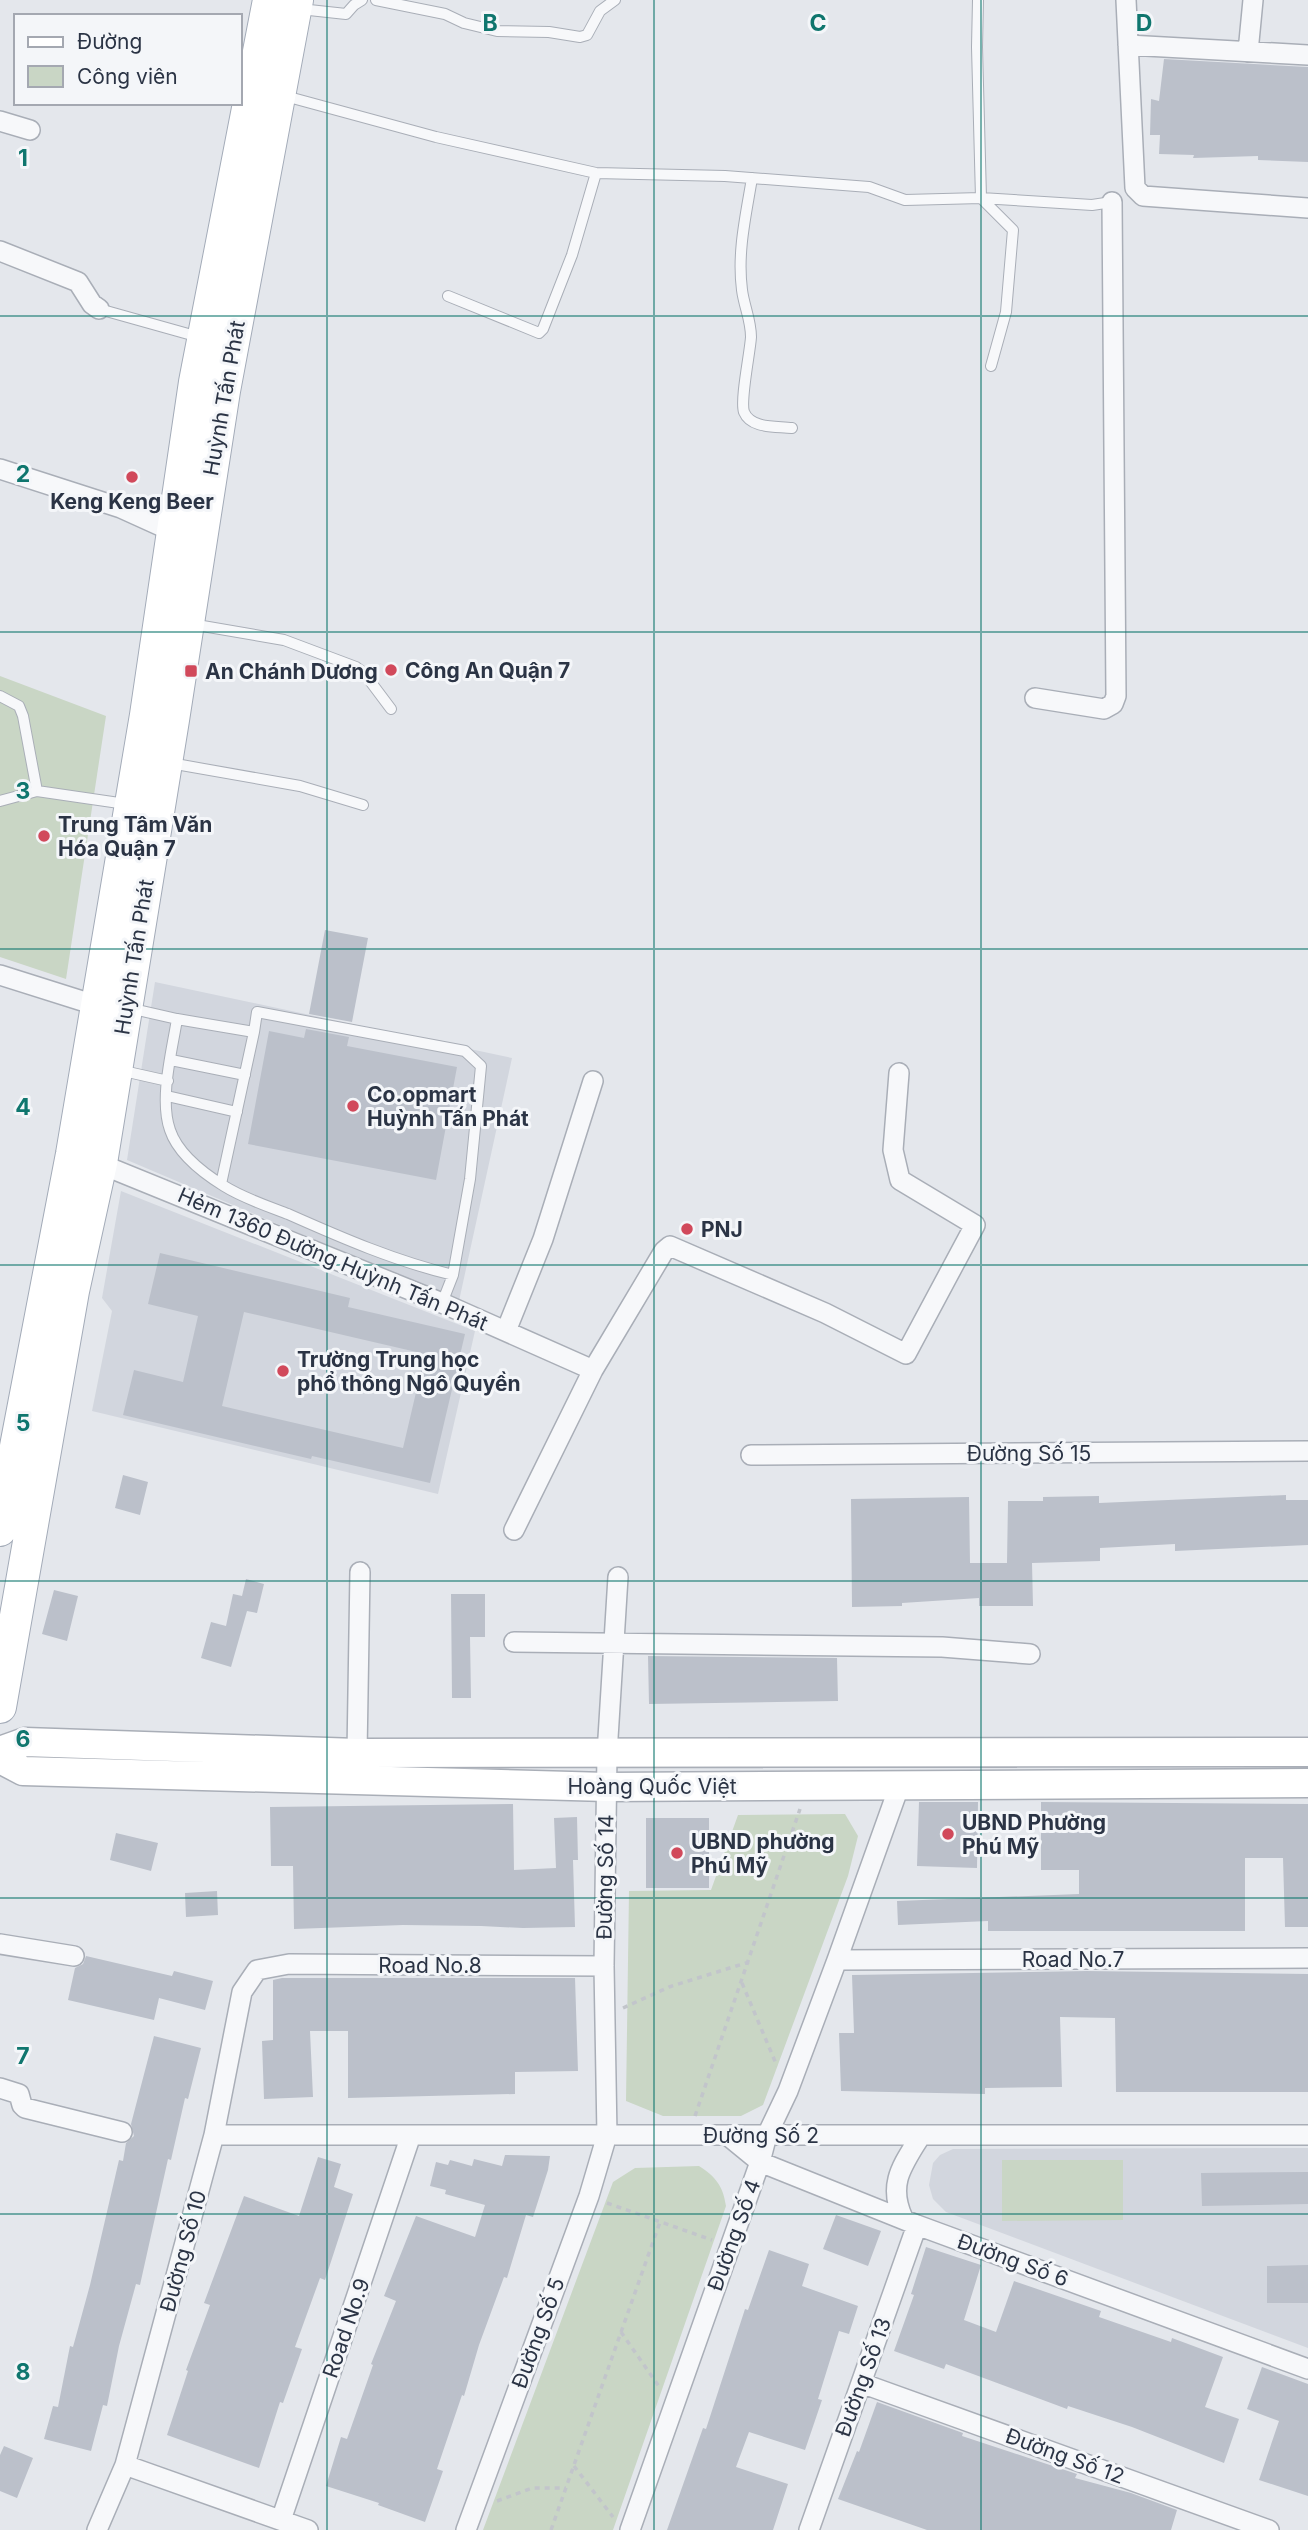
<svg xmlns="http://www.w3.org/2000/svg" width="1308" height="2530" font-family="Inter,sans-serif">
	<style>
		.built { fill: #d2d6de }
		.green { fill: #c9d6c5 }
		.building { fill: #bbc0ca; fill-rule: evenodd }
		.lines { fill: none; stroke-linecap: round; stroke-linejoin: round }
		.lane-casing { stroke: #a9aeb7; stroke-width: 12 }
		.street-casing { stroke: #a9aeb7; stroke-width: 22 }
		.secondary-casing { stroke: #a9aeb7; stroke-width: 31 }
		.primary-casing { stroke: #a3abb8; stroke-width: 34 }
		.path { stroke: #c2c5cb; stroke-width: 3.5; stroke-dasharray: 5 5; stroke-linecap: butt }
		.lane { stroke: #f7f8fa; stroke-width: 10 }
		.street { stroke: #f7f8fa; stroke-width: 19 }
		.secondary { stroke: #fff; stroke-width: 28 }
		.primary { stroke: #fff; stroke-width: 32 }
		.grid { fill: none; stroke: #0f766e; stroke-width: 2; stroke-opacity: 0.55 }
		.poi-dot { fill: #d1495b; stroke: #f4f6f9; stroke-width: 2.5 }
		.labels { text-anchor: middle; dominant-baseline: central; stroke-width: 6; stroke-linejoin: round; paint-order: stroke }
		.street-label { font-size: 21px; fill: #2b3445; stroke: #f4f6f9 }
		.poi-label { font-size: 21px; font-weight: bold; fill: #2b3445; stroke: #f4f6f9; text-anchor: start }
		.grid-label { font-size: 23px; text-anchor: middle; font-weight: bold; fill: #0f766e; stroke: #f4f6f9; stroke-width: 6; stroke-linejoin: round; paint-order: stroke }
	</style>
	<rect width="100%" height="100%" fill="#e4e7ec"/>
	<!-- built -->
	<path class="built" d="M155 982 512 1058 459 1301 127 1160Z
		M121 1191 475 1331 438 1494 92 1411 112 1311 102 1298Z
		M1308 2148V2348L946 2212 933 2199 929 2185 933 2163 940 2155 953 2149Z"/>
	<!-- green -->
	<path class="green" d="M0 676 106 716 66 979 0 957Z
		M845 1814 858 1836 848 1876 763 2105 741 2116H663L626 2101 629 1891 711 1890 738 1815Z
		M1002 2160H1123V2220L1002 2221Z
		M699 2166C716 2177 723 2186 726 2206L613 2530H483L613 2182 635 2168Z"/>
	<!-- building -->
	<path class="building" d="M1164 59 1308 67V162L1258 160V156L1193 158 1194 155 1159 154 1160 135H1150L1151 99 1159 101Z
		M325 930 368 938 352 1022 309 1014Z
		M306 1029 349 1037 347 1046 457 1067 436 1180 248 1144 269 1031 304 1038Z
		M160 1253 350 1298 348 1307 465 1334 430 1483 312 1456 311 1459 123 1415 134 1370 183 1382 198 1316 148 1304ZM244 1312 425 1354 403 1448 222 1406Z
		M123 1475 148 1482 140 1515 115 1508Z
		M1286 1495V1500H1308V1545L1175 1551V1544L1100 1548V1561L1032 1563 1033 1606H979V1598L902 1603V1606L852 1607 851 1499 969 1497 970 1563H1007L1008 1501H1043V1497L1099 1496V1503Z
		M246 1579 264 1584 257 1613 247 1611 231 1667 201 1658 211 1622 226 1626 233 1594 242 1596Z
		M54 1590 78 1596 67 1641 42 1634Z
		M451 1594H485V1637H470L471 1698H452Z
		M648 1656 837 1658 838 1701 649 1704Z
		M919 1802H978L977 1868 917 1866Z
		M1041 1802 1308 1804V1927H1285L1283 1858H1245V1931H988V1921L898 1925 897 1901 1079 1894V1870H1041Z
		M513 1804 514 1870 556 1868 554 1818 577 1817 578 1860H573L575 1927 523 1928 481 1926 403 1925 294 1929 293 1866H271L270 1807Z
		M646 1818H709V1888H646Z
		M116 1833 158 1843 151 1871 110 1860Z
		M217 1891 218 1915 186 1917 185 1893Z
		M86 1956 172 1976 174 1971 213 1981 205 2010 159 1998 154 2020 68 2000 75 1968 83 1964Z
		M1087 1971 1308 1974V2092H1116L1115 2018 1060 2017 1062 2087 985 2088V2094L841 2091 839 2033H854L852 1975Z
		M282 1978H575L578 2071 515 2072V2094L348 2098V2031H310L313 2097 264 2099 262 2041 273 2040V1980Z
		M154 2036 201 2048 188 2099 185 2098 171 2160 168 2159 140 2285 136 2284 119 2346 107 2406 103 2405 91 2451 44 2439 53 2406 58 2407 70 2346 73 2347 90 2285 119 2160 123 2161 126 2143 134 2136 131 2124Z
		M505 2155 550 2156 548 2170 533 2217 526 2215 507 2278 504 2277 479 2345 464 2396 462 2395 437 2469 443 2471 425 2522 378 2505 379 2503 326 2486 341 2437 347 2439 373 2365 371 2364 396 2301 384 2296 416 2216 475 2237 485 2205 445 2194 446 2190 430 2186 436 2162 448 2165 450 2160 472 2166 474 2159 502 2166Z
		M318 2157 341 2164 334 2187 353 2194 325 2280 320 2278 295 2347 302 2349 283 2403 280 2402 259 2468 167 2435 188 2371 186 2370 210 2305 204 2303 244 2196 299 2216Z
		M1308 2172V2204L1202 2206 1201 2173Z
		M836 2215 881 2231 868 2266 823 2249Z
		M926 2247 981 2265 964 2320 996 2332 1014 2281 1101 2311 1099 2317 1171 2342 1172 2338 1223 2357 1205 2407 1239 2419 1224 2463 1132 2427 1068 2406 1067 2409 946 2364 944 2369 894 2351 914 2295 911 2294Z
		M769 2250 809 2264 802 2286 858 2306 849 2334 839 2331 818 2399 822 2400 805 2450 749 2432 736 2467 788 2484 773 2530H667L703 2428 706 2429 745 2309 748 2310Z
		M1308 2265V2303H1267V2266Z
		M1262 2367 1308 2384V2496L1259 2480 1279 2421 1247 2409Z
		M877 2402 963 2433 962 2436 1077 2474 1075 2478 1131 2493 1177 2510 1171 2530H927L838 2499 857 2451 859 2452Z
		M4 2446 33 2458 17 2498 0 2491V2455Z"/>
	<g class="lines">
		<defs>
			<path id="lane" d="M376 0 445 14 464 23 497 31 549 32 580 37 587 35 600 11 615 0
				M978 0 977 47 981 198 1013 230 1006 312 991 366
				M300 9 346 14 354 5 362 0
				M285 96 436 137 596 173 725 176 869 187 905 200 981 198 1092 205 1112 202
				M752 178C746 215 737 252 742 290 744 306 751 320 751 337 750 353 740 400 744 412 751 429 776 426 792 428
				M448 296 539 333 543 329 572 255 596 173
				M99 309 199 337
				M191 624 284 640 356 667 364 673 391 709
				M0 696 19 706 23 716 37 791
				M170 763 300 786 363 805
				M0 801 37 791 126 804
				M129 1008 177 1019 254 1032 257 1012 465 1051 481 1066 470 1179 453 1275C395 1261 342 1238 288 1214 267 1206 243 1198 224 1186 203 1173 178 1154 170 1130 159 1099 172 1051 177 1019
				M171 1060 245 1075
				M119 1070 168 1081
				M167 1096 237 1112
				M221 1184 254 1032
				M442 1303 453 1275"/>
			<path id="street" d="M1126 0 1135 188 1143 196 1308 208
				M1128 45 1308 55
				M1248 52 1253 0
				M0 121 30 130
				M0 251 78 282 92 304 99 309
				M0 469 121 508 174 532
				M1035 698 1104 709 1113 704 1116 696 1112 202
				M0 975 95 1005
				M93 1161 442 1303 593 1370
				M506 1331 543 1239 593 1081
				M751 1455 1308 1451
				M514 1530 593 1370 664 1251 670 1246 825 1313 906 1354 975 1225 900 1180 893 1150 899 1073
				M514 1642 942 1647 1030 1654
				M357 1753 360 1572
				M0 1944 74 1956
				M837 1960 1308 1958
				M0 2088 19 2094 22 2105 25 2108 122 2132
				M214 2135H1308
				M727 2135 760 2162 917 2225 1308 2369
				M903 2218C887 2183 903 2165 921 2135
				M861 2383 1269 2530
				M125 2465 308 2530
				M281 2520 411 2135
				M97 2530 125 2465 214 2135 242 1992 257 1970 289 1964 604 1966
				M466 2530 589 2196 607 2135 604 1966 607 1754 618 1577
				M630 2530 760 2162 767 2135 788 2091 837 1960 900 1784
				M809 2530 917 2225"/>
			<path id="secondary" d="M0 1751 25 1742 357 1753 1308 1752
				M0 1759 23 1771 607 1787 1308 1783"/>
			<path id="primary" d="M0 1530 72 1154 146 715 195 382 269 0
				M0 1707 73 1291 101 1163 173 720 224 391 297 0"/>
		</defs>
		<!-- lane casing -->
		<use href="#lane" class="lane-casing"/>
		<!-- street casing -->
		<use href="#street" class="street-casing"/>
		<!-- secondary casing -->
		<use href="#secondary" class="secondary-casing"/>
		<!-- primary casing -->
		<use href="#primary" class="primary-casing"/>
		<!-- path -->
		<path class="path" d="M742 1983 777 2066
			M623 2008 669 1987 749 1962
			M695 2116 800 1809
			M607 2203 712 2240
			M621 2332 660 2388
			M574 2466 613 2517
			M497 2501 532 2488H566
			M551 2530 660 2222"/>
		<!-- lane -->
		<use href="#lane" class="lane"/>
		<!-- street -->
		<use href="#street" class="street"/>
		<!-- secondary -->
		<use href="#secondary" class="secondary"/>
		<!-- primary -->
		<use href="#primary" class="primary"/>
	</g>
	<!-- grid -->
	<path class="grid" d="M327 0V2530M654 0V2530M981 0V2530M0 316H1308M0 632H1308M0 949H1308M0 1265H1308M0 1581H1308M0 1898H1308M0 2214H1308"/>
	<!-- markers -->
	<g class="poi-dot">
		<circle cx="132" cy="477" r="7"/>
		<circle cx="391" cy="670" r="7"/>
		<rect x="184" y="664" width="14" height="14" rx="3.5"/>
		<circle cx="44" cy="836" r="7"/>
		<circle cx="353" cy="1106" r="7"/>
		<circle cx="687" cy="1229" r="7"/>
		<circle cx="283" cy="1371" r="7"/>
		<circle cx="948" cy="1834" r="7"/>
		<circle cx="677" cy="1853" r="7"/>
	</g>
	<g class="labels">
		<!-- street labels -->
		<g class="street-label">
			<text transform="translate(224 398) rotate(-80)">Huỳnh Tấn Phát</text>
			<text transform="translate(134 957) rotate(-81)">Huỳnh Tấn Phát</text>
			<text transform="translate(333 1259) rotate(23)">Hẻm 1360 Đường Huỳnh Tấn Phát</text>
			<text x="1029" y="1453">Đường Số 15</text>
			<text x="652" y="1786">Hoàng Quốc Việt</text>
			<text transform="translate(605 1877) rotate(-89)">Đường Số 14</text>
			<text x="1073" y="1959">Road No.7</text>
			<text x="430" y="1965">Road No.8</text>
			<text x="761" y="2135">Đường Số 2</text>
			<text transform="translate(734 2235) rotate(-70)">Đường Số 4</text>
			<text transform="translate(183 2251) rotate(-75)">Đường Số 10</text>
			<text transform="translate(1013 2260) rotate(20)">Đường Số 6</text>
			<text transform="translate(346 2328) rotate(-71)">Road No.9</text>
			<text transform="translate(538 2333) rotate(-70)">Đường Số 5</text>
			<text transform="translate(863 2377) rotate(-70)">Đường Số 13</text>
			<text transform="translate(1065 2456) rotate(20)">Đường Số 12</text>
		</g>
		<!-- poi labels -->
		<g class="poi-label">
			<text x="132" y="501" text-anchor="middle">Keng Keng Beer</text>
			<text x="405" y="670">Công An Quận 7</text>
			<text x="205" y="671">An Chánh Dương</text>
			<text x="58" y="824">Trung Tâm Văn<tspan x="58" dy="24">Hóa Quận 7</tspan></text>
			<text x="367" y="1094">Co.opmart<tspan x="367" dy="24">Huỳnh Tấn Phát</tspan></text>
			<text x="701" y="1229">PNJ</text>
			<text x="297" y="1359">Trường Trung học<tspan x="297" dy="24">phổ thông Ngô Quyền</tspan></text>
			<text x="962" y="1822">UBND Phường<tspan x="962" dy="24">Phú Mỹ</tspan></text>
			<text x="691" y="1841">UBND phường<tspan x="691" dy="24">Phú Mỹ</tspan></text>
		</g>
	</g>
	<g class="grid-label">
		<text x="490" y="31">B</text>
		<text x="818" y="31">C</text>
		<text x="1144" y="31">D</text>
		<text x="23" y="166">1</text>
		<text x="23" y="482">2</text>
		<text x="23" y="799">3</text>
		<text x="23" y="1115">4</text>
		<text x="23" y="1431">5</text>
		<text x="23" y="1747">6</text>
		<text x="23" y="2064">7</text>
		<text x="23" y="2380">8</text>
	</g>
	<!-- legend -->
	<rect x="14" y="14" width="228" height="91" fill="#f4f6f9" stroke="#a4a8b1" stroke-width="2"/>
	<rect x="28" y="37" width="35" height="10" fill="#ffffff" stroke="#a4a8b1" stroke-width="2"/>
	<text x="77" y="49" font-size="21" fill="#2b3445">Đường</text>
	<rect x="28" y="66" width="35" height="21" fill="#c9d6c5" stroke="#a4a8b1" stroke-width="2"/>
	<text x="77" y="84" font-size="21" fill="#2b3445">Công viên</text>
</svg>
